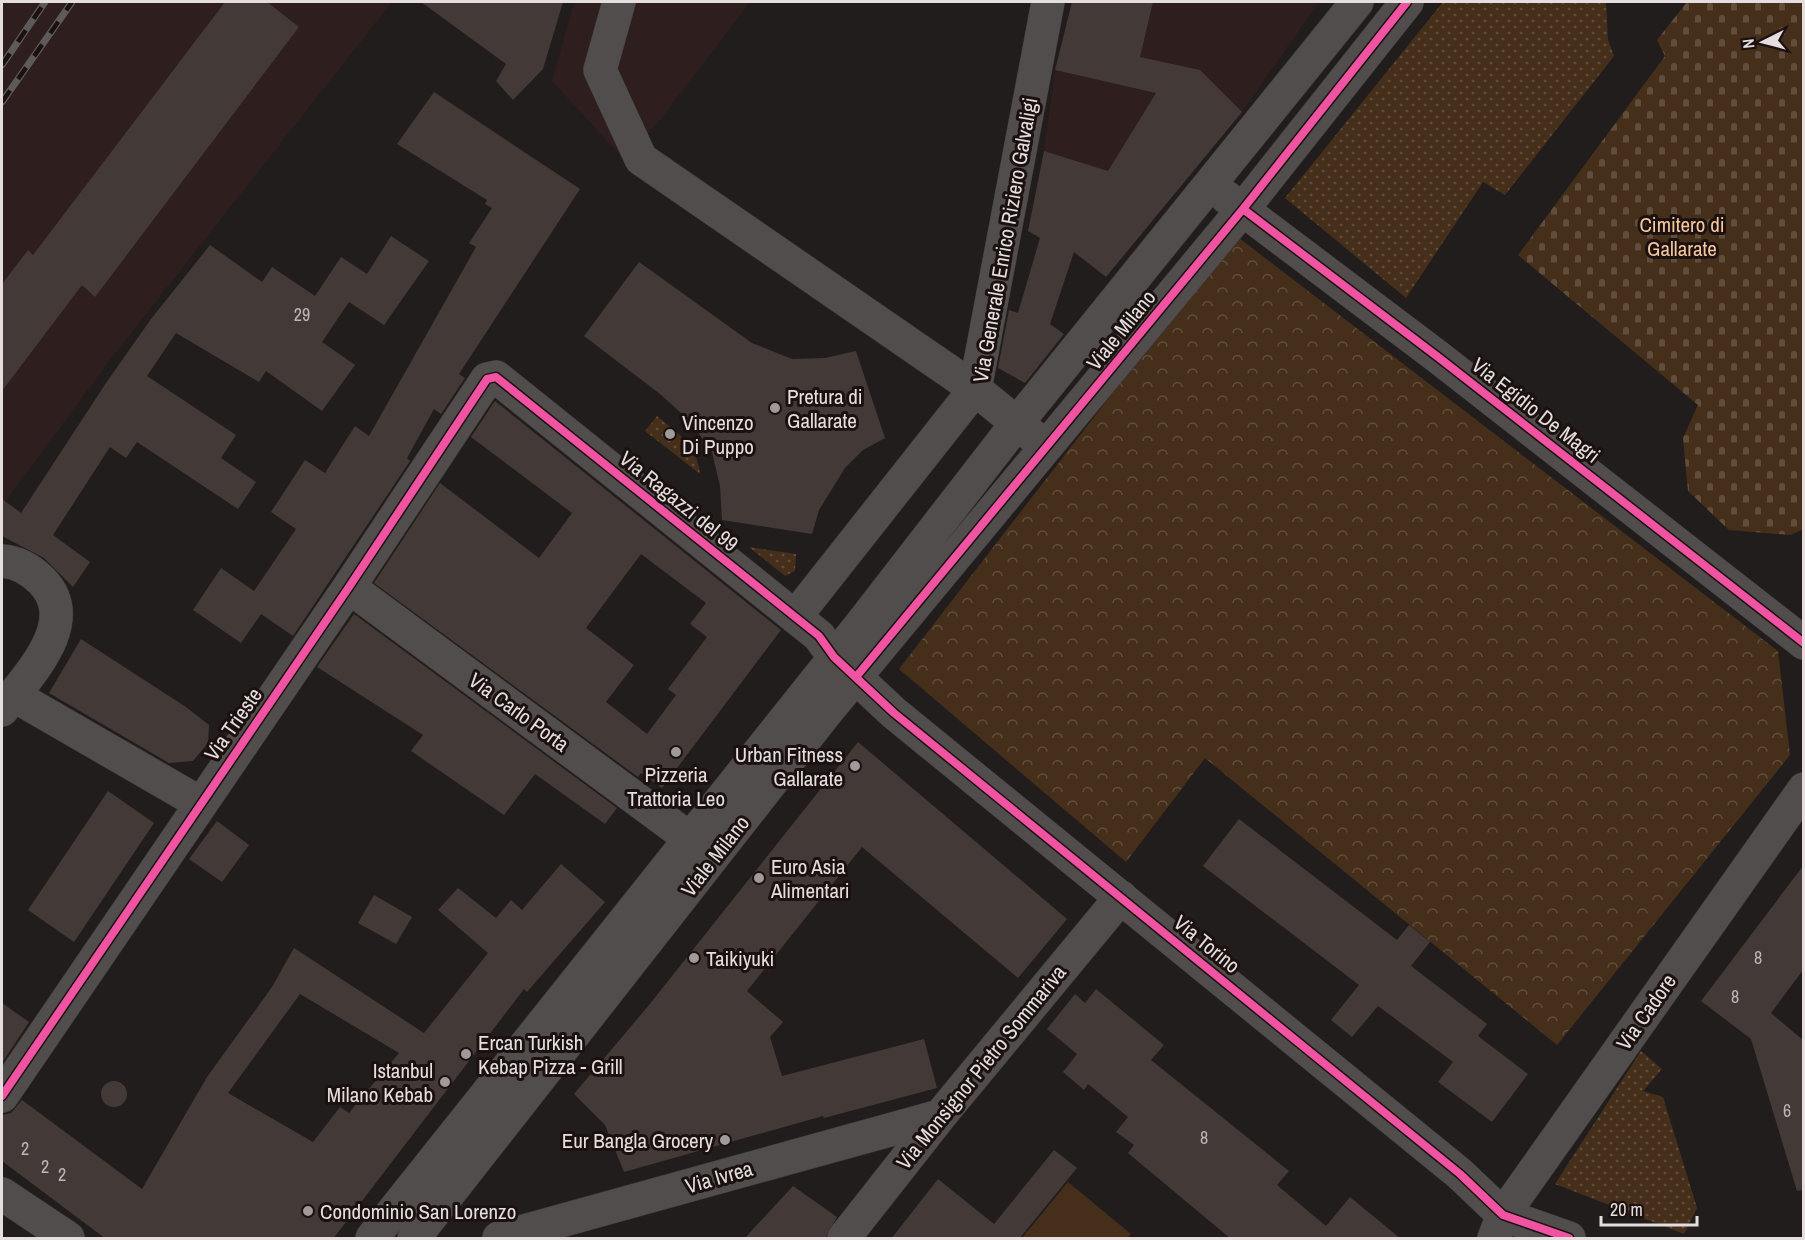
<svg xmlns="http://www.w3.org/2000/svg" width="1805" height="1240" font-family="'Archivo Narrow',sans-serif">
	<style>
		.built { fill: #2e1e1e }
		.grass { fill: url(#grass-dots) }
		.forest { fill: url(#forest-crowns) }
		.cemetery { fill: url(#cemetery-stones) }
		.green { fill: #452f1a }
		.building { fill: #433937; fill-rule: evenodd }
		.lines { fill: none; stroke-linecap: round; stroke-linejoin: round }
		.minor-casing { stroke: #3f3a3a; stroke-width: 34 }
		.minor { stroke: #524d4d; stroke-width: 33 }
		.rail-casing { stroke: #5e5a5a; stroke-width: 7 }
		.rail { stroke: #1c1111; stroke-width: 4.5; stroke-dasharray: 14; stroke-linecap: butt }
		.cycleway-casing { stroke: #1c1111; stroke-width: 11 }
		.cycleway { stroke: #f153a3; stroke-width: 8 }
		.poi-dot { fill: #a19a9a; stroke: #1c1111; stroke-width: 2 }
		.labels { text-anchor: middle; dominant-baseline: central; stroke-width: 6; stroke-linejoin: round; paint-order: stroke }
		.number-label { font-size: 18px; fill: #bdb5b4 }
		.park-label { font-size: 21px; fill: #f7c79c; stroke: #1c1111 }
		.street-label { font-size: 21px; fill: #e6dede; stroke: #1c1111 }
		.poi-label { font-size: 21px; fill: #e6dede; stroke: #1c1111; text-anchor: start }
	</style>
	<defs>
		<pattern id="grass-dots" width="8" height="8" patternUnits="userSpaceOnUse" patternTransform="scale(1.5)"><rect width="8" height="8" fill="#452f1a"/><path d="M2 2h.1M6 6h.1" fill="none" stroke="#604d3b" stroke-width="1.8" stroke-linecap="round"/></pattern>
		<pattern id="forest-crowns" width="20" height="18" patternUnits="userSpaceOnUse" patternTransform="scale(1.5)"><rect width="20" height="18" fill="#452f1a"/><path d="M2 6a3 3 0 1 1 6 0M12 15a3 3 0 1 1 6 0" fill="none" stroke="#604d3b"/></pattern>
		<pattern id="cemetery-stones" width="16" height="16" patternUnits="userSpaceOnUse" patternTransform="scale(1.5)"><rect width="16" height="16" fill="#452f1a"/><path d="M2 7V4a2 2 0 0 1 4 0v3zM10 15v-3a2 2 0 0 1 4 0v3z" fill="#604d3b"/></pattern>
	</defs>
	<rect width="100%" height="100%" fill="#221d1d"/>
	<!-- built -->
	<path class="built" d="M2 2H392L116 352 2 506Z
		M574 2H750L654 128 621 156 552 81Z
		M1072 2H1319L1242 112 1106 277 1087 261 1028 231 1044 151 1055 70Z"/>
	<!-- grass -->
	<path class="grass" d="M1443 2H1606L1608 40 1614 56 1505 195 1483 182 1406 298 1285 198Z
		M657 416C678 434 697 444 700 474L645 431Z
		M749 547 796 554 795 571 785 576Z
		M1641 1051 1662 1069 1643 1091 1663 1097 1697 1208 1684 1234 1555 1184Z"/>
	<!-- forest -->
	<path class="forest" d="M1235 235 1778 651 1790 755 1557 1045 1205 758 1126 862 899 669Z"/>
	<!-- cemetery -->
	<path class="cemetery" d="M1687 2H1803L1804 529 1790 535 1729 530 1688 491 1683 438 1698 405 1518 255 1665 56 1657 40Z"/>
	<!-- green -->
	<path class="green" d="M1068 1182 1131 1234 1127 1238H1022Z"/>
	<!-- building -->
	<path class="building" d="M225 2H267L299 27 95 297 82 285 2 391V284L28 250 33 255Z
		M421 2H563L543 69 513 100 496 81 506 64Z
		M1072 2H1153L1140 57 1200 70 1242 112 1106 277 1074 252 1050 324 1064 334 1025 383 998 368 1009 310 1018 313 1040 238 1028 231 1044 151 1108 171 1156 93 1055 70Z
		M434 92 580 189 459 374 465 378 441 414 434 409 407 458 410 461 293 636 261 614 241 643 193 610 221 568 254 591 296 529 271 512 305 460 325 473 355 426 369 436 476 247 469 243 492 208 485 204 487 200 397 144Z
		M391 236 429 261 384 325 349 302 322 342 355 365 322 411 266 371 259 382 176 333 147 376 236 435 221 458 256 482 238 509 137 442 126 458 110 447 53 535 90 562 73 587 44 558 2 536V499L21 513 106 383 151 319 210 245 262 282 272 267 315 296 341 257 367 274Z
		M639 262 752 343 792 359 825 358 856 351 885 438 863 450 845 468 819 510 812 534 722 520 720 486 712 452 690 421 660 394 584 336Z
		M495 401 781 630 662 788 641 773 638 777 374 583 440 483 539 558 572 513 471 437ZM641 554 706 603 690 624 707 637 668 689 676 695 647 734 606 702 634 665 586 628Z
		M354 614 617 808 605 824 535 774 504 815 411 751 423 735 317 667Z
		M81 639 186 707 209 725 208 743 193 761 169 763 49 693Z
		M858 742 1067 919 1018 978 862 847 747 991 783 1022 770 1037 782 1076 924 1039 937 1088 824 1118 823 1116 624 1172 605 1125 574 1094 649 1005Z
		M108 791 154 823 74 942 28 910Z
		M1239 819 1397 940 1409 925 1430 942 1411 966 1487 1024 1478 1036 1528 1074 1492 1122 1438 1082 1453 1062 1378 1006 1352 1037 1331 1020 1359 985 1203 866Z
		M217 821 249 845 222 882 189 859Z
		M561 864 605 902 527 992 524 989 333 1239H106L2 1161V1115L11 1113 22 1100 142 1189 207 1077 272 987 294 948 424 1033 488 953 438 910 458 888 496 918 511 900 522 910ZM300 994 399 1053 349 1113 340 1107 313 1142 228 1093Z
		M1803 866V970L1771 1013 1803 1040V1190L1797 1191 1751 1039 1701 1001Z
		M374 895 412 917 396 944 358 923Z
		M1096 989 1164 1045 1151 1060 1289 1171 1277 1185 1326 1226 1350 1197 1401 1239H1231L1128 1153 1134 1145 1116 1132 1128 1117 1088 1084 1084 1090 1063 1072 1077 1054 1047 1029 1075 994 1085 1003Z
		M2 1003 29 1022 2 1063Z
		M101 1094a13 13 0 1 1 26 0a13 13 0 1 1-26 0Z
		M1054 1150 1077 1168 1019 1239H891L938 1179 994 1224Z
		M793 1186 837 1217 825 1239H744Z"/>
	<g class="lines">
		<defs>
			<path id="minor" d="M619 2 600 70 641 159 975 389 795 617
				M1226 197 1438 357 1804 643
				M1034 437 975 389 1048 2
				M2 561C18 562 31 570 42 581 82 623 27 676 2 710
				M349 587 689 838
				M13 695 200 803
				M2 1096 349 587 487 379 496 377 819 636 834 657 894 713 1460 1174 1503 1215 1569 1238
				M2 1194 68 1238
				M372 1238 862 623 1017 423 1357 2
				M414 1238 824 715 1243 209 1407 2
				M499 1238 940 1116
				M844 1238 940 1116 1121 897
				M1494 1238 1503 1215 1804 789"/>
		</defs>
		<!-- minor casing -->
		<use href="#minor" class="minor-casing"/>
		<!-- minor -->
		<use href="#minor" class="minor"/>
		<defs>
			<path id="rail" d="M2 65 45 2
				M2 102 72 2"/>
		</defs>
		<!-- rail casing -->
		<use href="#rail" class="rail-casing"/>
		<!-- rail -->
		<use href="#rail" class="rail"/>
		<defs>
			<path id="cycleway" d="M1243 209 1438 357 1804 643
				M856 677 1243 209 1407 2
				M2 1096 349 587 487 379 496 377 819 636 834 657 894 713 1460 1174 1503 1215 1569 1238"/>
		</defs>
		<!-- cycleway casing -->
		<use href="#cycleway" class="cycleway-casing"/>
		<!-- cycleway -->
		<use href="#cycleway" class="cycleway"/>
	</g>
	<!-- markers -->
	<g class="poi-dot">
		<circle cx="775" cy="408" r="6"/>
		<circle cx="670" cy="434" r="6"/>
		<circle cx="676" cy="752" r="6"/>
		<circle cx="855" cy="766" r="6"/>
		<circle cx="759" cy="878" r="6"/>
		<circle cx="694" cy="958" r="6"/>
		<circle cx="466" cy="1054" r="6"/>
		<circle cx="445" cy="1082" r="6"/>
		<circle cx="725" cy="1140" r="6"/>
		<circle cx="308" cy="1211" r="6"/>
	</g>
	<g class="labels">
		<!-- number labels -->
		<g class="number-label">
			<text x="302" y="314">29</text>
			<text x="1758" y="957">8</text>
			<text x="1735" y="996">8</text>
			<text x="1787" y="1110">6</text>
			<text x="1204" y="1137">8</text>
			<text x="25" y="1148">2</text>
			<text x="45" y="1166">2</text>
			<text x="62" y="1174">2</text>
		</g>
		<!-- park labels -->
		<g class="park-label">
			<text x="1682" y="224">Cimitero di<tspan x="1682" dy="24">Gallarate</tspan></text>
		</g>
		<!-- street labels -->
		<g class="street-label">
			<text transform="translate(1005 240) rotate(-80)">Via Generale Enrico Riziero Galvaligi</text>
			<text transform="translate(1121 330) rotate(-51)">Viale Milano</text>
			<text transform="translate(1536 410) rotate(38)">Via Egidio De Magri</text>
			<text transform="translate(679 501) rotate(39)">Via Ragazzi del 99</text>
			<text transform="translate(519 712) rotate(36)">Via Carlo Porta</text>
			<text transform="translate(233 724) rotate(-55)">Via Trieste</text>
			<text transform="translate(715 856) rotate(-52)">Viale Milano</text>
			<text transform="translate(1207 944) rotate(39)">Via Torino</text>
			<text transform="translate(1646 1012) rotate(-55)">Via Cadore</text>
			<text transform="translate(981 1067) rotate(-51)">Via Monsignor Pietro Sommariva</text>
			<text transform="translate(719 1177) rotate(-16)">Via Ivrea</text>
		</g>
		<!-- poi labels -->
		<g class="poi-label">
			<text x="787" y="396">Pretura di<tspan x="787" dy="24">Gallarate</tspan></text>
			<text x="682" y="422">Vincenzo<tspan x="682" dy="24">Di Puppo</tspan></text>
			<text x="843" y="754" text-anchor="end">Urban Fitness<tspan x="843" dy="24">Gallarate</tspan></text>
			<text x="676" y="774" text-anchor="middle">Pizzeria<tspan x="676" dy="24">Trattoria Leo</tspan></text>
			<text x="771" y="866">Euro Asia<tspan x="771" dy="24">Alimentari</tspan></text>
			<text x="706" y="958">Taikiyuki</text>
			<text x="478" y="1042">Ercan Turkish<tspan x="478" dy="24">Kebap Pizza - Grill</tspan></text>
			<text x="433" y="1070" text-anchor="end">Istanbul<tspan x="433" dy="24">Milano Kebab</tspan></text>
			<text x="713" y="1140" text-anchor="end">Eur Bangla Grocery</text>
			<text x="320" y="1211">Condominio San Lorenzo</text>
		</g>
	</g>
	<!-- border -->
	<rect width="1805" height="1240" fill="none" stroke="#e6dede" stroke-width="6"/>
	<!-- north arrow -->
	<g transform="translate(1763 42) rotate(264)" stroke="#1c1111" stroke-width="4.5" paint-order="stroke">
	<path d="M0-4.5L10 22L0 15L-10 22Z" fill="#e6dede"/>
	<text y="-9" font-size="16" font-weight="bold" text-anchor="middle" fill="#e6dede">N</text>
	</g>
	<!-- scale -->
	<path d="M1601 1216v9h96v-9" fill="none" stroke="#e6dede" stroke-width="3"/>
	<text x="1610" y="1216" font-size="18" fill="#e6dede" stroke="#1c1111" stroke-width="4.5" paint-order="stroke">20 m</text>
</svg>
